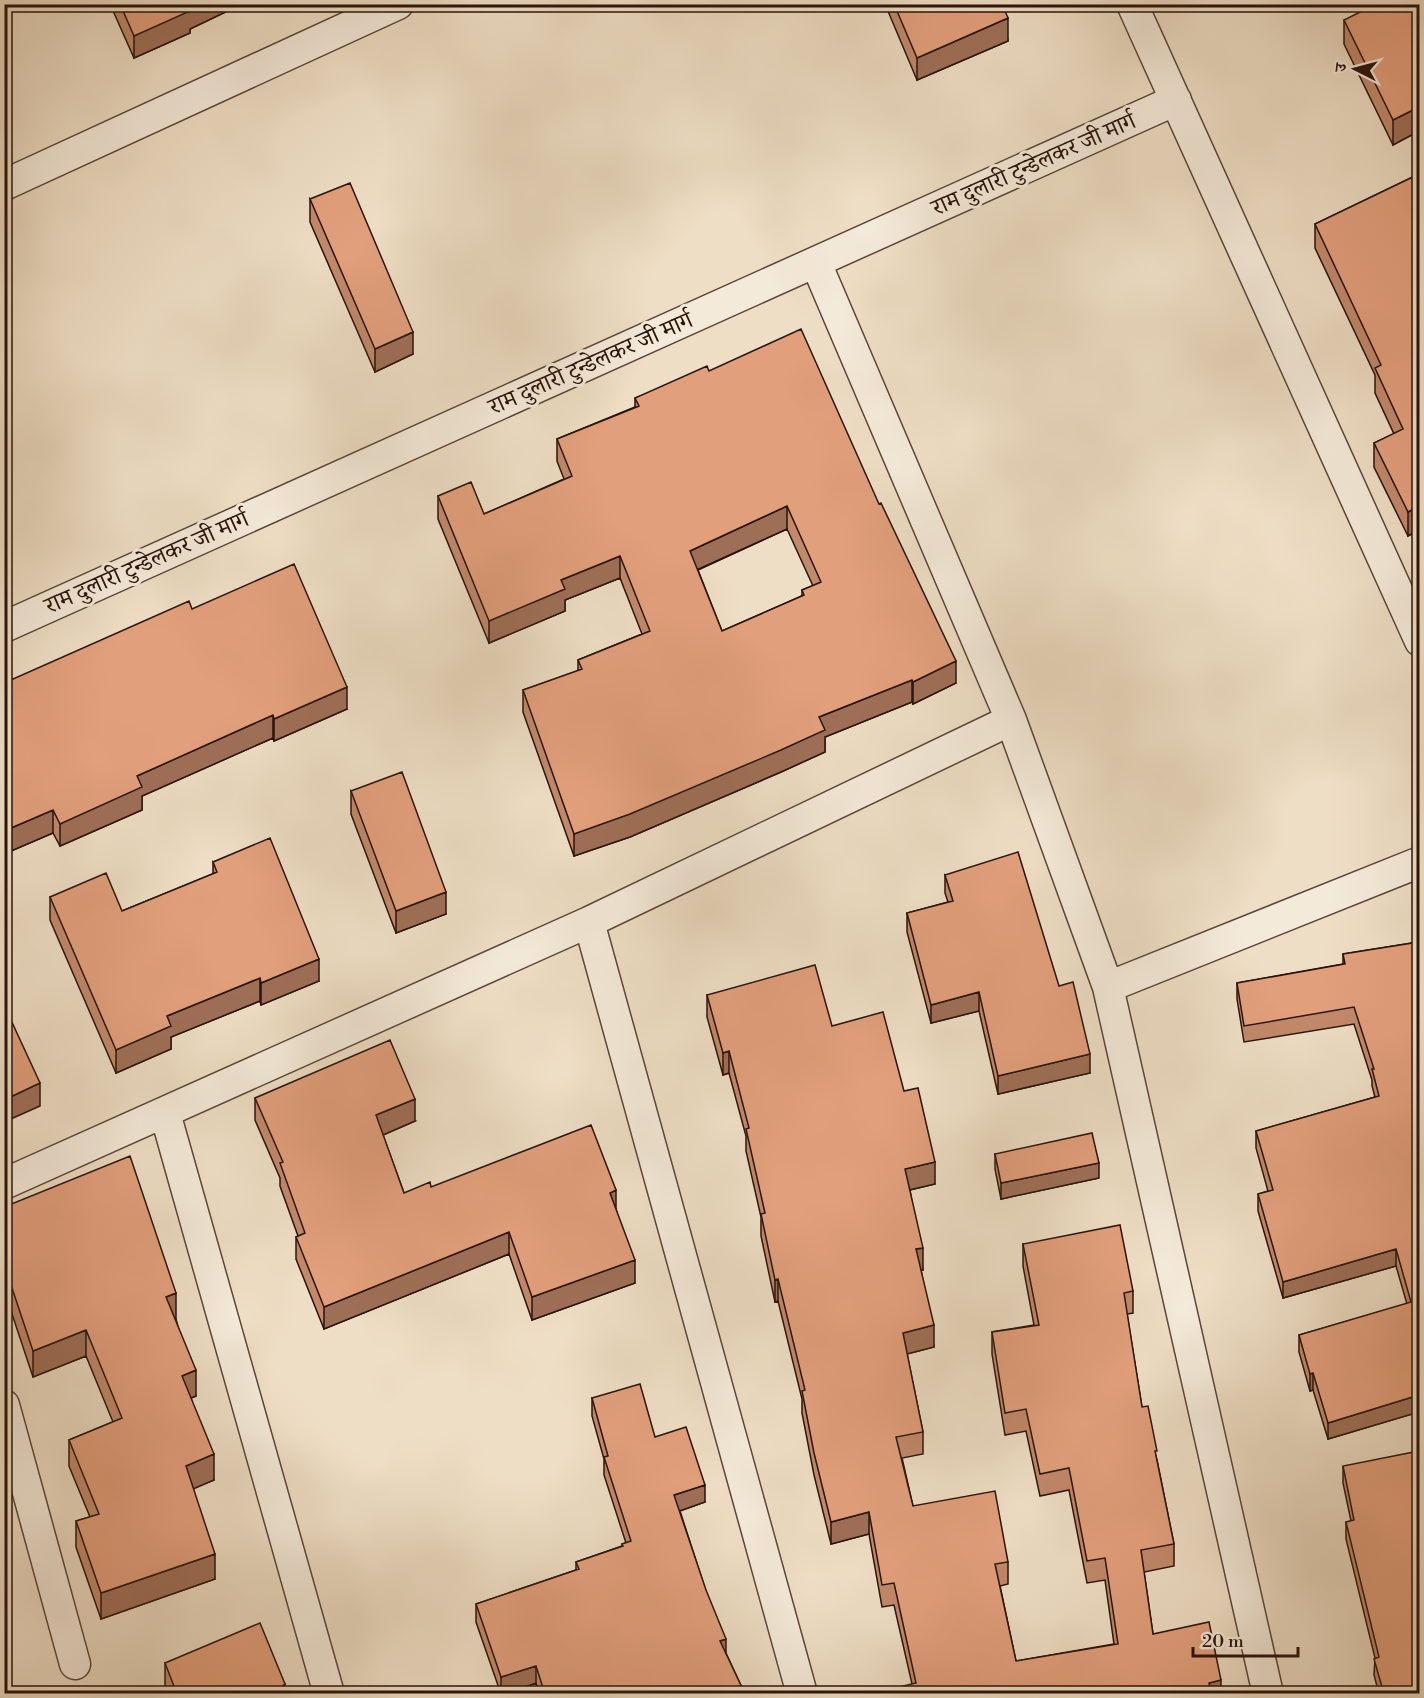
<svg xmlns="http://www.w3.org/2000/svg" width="1424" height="1698" font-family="'Libre Bodoni','Noto Serif Devanagari',serif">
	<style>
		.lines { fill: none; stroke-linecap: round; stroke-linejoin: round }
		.street-casing { stroke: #5a463a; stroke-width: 33 }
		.street { stroke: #f4ead9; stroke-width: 30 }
		.wall { fill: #c2896b; stroke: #29130b; stroke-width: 1.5; fill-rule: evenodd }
		.shaded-wall { fill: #9e6f57; stroke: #29130b; stroke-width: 1.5 }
		.building { fill: #e29f7c; stroke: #29130b; stroke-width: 1.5; fill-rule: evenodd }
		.labels { text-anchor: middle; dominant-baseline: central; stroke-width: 6; stroke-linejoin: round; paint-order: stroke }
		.street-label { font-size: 24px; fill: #29130b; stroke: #f4ead9 }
	</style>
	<rect width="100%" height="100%" fill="#eedec5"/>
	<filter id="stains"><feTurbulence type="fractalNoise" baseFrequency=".00333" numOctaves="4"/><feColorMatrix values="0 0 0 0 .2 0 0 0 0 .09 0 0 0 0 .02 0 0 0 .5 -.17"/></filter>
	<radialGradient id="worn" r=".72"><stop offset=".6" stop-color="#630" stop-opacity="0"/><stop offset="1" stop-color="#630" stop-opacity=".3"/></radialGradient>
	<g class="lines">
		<defs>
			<path id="street" d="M1132 4 1420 641
				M4 185 398 4
				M816 263 1011 720 1108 987 1268 1694
				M4 627 1176 100
				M589 922 802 1694
				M1108 987 1420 862
				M165 1113 329 1694
				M4 1184 589 922 1011 720
				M4 1405 75 1664"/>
		</defs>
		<!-- street casing -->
		<use href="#street" class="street-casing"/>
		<!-- street -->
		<use href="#street" class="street"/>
	</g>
	<!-- wall -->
	<path class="wall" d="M110 4H242L190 29V33L134 58Z
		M885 4H1002L1008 41 917 80Z
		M1419 4V131L1393 145 1344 44V20Z
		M1419 174V530L1408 536 1374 467V443L1394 434 1375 393V375L1315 248V224Z
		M310 199 413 354 375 372 310 222Z
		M709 371 956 683 913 704 912 702 825 737V752L781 772 630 837 574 856 523 712V690L578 671V660L642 634 620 578 565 600V611L489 643 438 519V496L484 514 564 479 557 461V439L635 407V398ZM787 529 813 586 802 590V596L722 631 698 570Z
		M192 609 347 709 274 741 273 738 142 796V810L60 846 53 833 4 854Z
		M351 791 446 914 396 933 351 814Z
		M213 862 319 981 261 1005 260 1001 171 1037V1049L116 1073 50 920V897L122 911 213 874Z
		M945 875 1059 986 1090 1073 998 1094 979 1011 931 1023 907 932V913L948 902 945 893Z
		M1419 942V1412L1328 1439 1313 1390 1310 1391 1299 1352V1335L1407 1304 1396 1266 1283 1298 1258 1211V1194L1268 1191 1256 1148V1131L1375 1097 1372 1086V1080L1354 1024 1244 1042 1237 999V983L1343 964V954Z
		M707 995 832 1026 904 1091 935 1184 910 1190 923 1270H921L934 1347 907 1354 923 1432V1454L902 1458 913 1506 1008 1562V1584L1000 1586 1016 1661 1114 1644 1105 1580 1087 1583 1069 1490 1040 1496 1026 1431 1005 1435 992 1354V1332L1034 1325 1023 1266V1244L1133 1291V1313L1127 1314 1142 1407 1157 1460 1174 1544V1566L1144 1572 1153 1634 1221 1694 912 1684 894 1605 882 1607 869 1534 831 1544 814 1475 802 1413V1399L778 1301 775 1302 761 1236V1217L746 1151V1136L729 1073 723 1075 707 1017Z
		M255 1098 415 1121 383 1135 404 1193 431 1187 616 1209 635 1283 532 1320 509 1254 324 1329 296 1259V1237L298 1236 280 1186V1178L255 1120Z
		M995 1154 1099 1178 1001 1199 995 1169Z
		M4 1207 176 1319 196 1396 191 1398 214 1480 193 1488 215 1579 101 1619 76 1547V1521L90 1517 69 1466V1440L113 1422 86 1356 33 1377 4 1290Z
		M592 1398 655 1437 705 1502 680 1511 726 1653 745 1694H539L536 1683 506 1694H501L476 1622V1604L576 1570V1562L622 1546V1544L626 1543 604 1475V1459L592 1416Z
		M1343 1466 1419 1694H1379L1374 1675 1375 1658 1346 1539V1522L1351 1521 1343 1483Z
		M165 1663 285 1694H168L165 1686Z"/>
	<!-- shaded-wall -->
	<path class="shaded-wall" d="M193 4H242L190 29V33L134 58V36Z
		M1008 18V41L917 80V58Z
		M1419 107V131L1393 145V120Z
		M413 332V354L375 372V349Z
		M787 506V529L690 573V551Z
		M1419 506V530L1408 536V512Z
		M620 556V578L565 600V611L489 643V621L561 580Z
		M956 661V683L913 704V682Z
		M912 680V702L825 737V752L781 772 630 837 574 856V834L819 717Z
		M347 687V709L274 741V719Z
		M273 715V738L142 796V810L60 846V824L137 776Z
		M53 810V833L4 854V831Z
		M446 892V914L396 933V911Z
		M319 959V981L261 1005V983Z
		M260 978V1001L171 1037V1049L116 1073V1050L167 1016Z
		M979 992V1011L931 1023V1005Z
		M729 1051V1073L723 1075V1053Z
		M1090 1054V1073L998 1094V1076Z
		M40 1083V1106L4 1122V1100Z
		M415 1099V1121L376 1138V1115Z
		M935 1162V1184L905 1191V1169Z
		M1099 1163V1178L1001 1199V1183Z
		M616 1190V1213L610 1193Z
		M509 1232V1254L324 1329V1307Z
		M923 1248V1270L916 1271V1249Z
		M1396 1249V1266L1283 1298V1282Z
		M635 1260V1283L532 1320V1297Z
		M778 1279V1301L775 1302V1280Z
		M176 1293V1319L166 1323V1297Z
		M934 1325V1347L903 1355V1333Z
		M86 1330V1356L33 1377V1351Z
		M196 1370V1396L182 1402V1376Z
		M1313 1373V1390L1310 1391V1374Z
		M1419 1395V1412L1328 1439V1423Z
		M214 1454V1480L186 1492V1466Z
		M705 1485V1502L674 1513V1495Z
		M869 1512V1534L831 1544V1522Z
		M215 1554V1579L101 1619V1593Z
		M726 1639V1657L720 1641Z
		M536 1666V1683L506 1694H501V1677Z
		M1221 1680V1694H1209V1683Z
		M285 1684V1694L282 1686Z"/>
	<!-- building -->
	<path class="building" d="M120 4H193L188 7 190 11 134 36Z
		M894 4H1002L1008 18 917 58Z
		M1376 4H1419V107L1393 120 1344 20Z
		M1419 174V506L1408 512 1374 443 1403 429 1375 368 1381 365 1315 224Z
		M350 183 413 332 375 349 310 199Z
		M801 329 879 504 881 503 956 661 913 682 912 680 819 717 825 730 781 750 630 814 574 834 523 690 582 669 578 660 650 631 620 556 561 580 565 589 489 621 438 496 471 482 484 514 572 476 557 439 639 406 635 398 707 366 709 371ZM787 506 821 582 802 590 804 595 722 631 690 551Z
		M294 564 347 687 274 719 273 715 137 776 142 787 60 824 53 810 4 831V683L189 601 192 609Z
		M402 772 446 892 396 911 351 791Z
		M270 838 319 959 261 983 260 978 167 1016 171 1026 116 1050 50 897 106 873 122 911 217 872 213 862Z
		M1018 852 1059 986 1073 982 1090 1054 998 1076 979 992 931 1005 907 913 953 901 945 875Z
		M1419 942V1395L1328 1423 1313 1373 1310 1374 1299 1335 1411 1302 1396 1249 1283 1282 1258 1194 1273 1190 1256 1131 1379 1096 1372 1069H1374L1354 1007 1244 1026 1237 983 1345 964 1343 954Z
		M815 965 832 1026 883 1012 904 1091 918 1088 935 1162 905 1169 923 1248 916 1249 934 1325 903 1333 923 1432 896 1437 913 1506 995 1491 1008 1562 995 1564 1016 1661 1118 1644 1105 1558 1087 1561 1069 1468 1040 1474 1026 1409 1005 1413 992 1332 1039 1325 1023 1244 1120 1225 1133 1291 1124 1293 1142 1407 1148 1406 1157 1451H1155L1174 1544 1141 1550 1153 1634 1209 1622 1221 1680 1209 1683 1211 1694H878V1692L916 1683 894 1583 882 1585 869 1512 831 1522 814 1453 802 1391 805 1390 778 1279 775 1280 761 1214 765 1213 746 1129 749 1128 729 1051 723 1053 707 995Z
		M4 1005 40 1083 4 1100Z
		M390 1040 415 1099 376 1115 404 1193 430 1182 431 1187 591 1125 616 1190 610 1193 635 1260 532 1297 509 1232 324 1307 296 1237 305 1233 280 1163 283 1162 255 1098Z
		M1092 1133 1099 1163 1001 1183 995 1154Z
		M130 1156 176 1293 166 1297 196 1370 182 1376 214 1454 186 1466 215 1554 101 1593 76 1521 99 1514 69 1440 122 1418 86 1330 33 1351 4 1264V1207Z
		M640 1384 655 1437 686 1427 705 1485 674 1495 706 1590 726 1639 720 1641 745 1694H545L536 1666 501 1677 476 1604 579 1569 576 1562 623 1546 622 1544 631 1541 604 1457 608 1456 592 1398Z
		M1419 1451V1693L1384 1694 1374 1659 1379 1657 1346 1522 1354 1520 1343 1466Z
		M260 1623 285 1684 282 1686 285 1694H177L165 1663Z"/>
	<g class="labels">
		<!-- street labels -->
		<g class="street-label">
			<text transform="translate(1034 165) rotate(-24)">राम दुलारी टुन्डेलकर जी मार्ग</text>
			<text transform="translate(591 364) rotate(-24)">राम दुलारी टुन्डेलकर जी मार्ग</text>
			<text transform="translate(147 563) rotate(-24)">राम दुलारी टुन्डेलकर जी मार्ग</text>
		</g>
	</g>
	<!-- margin -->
	<rect width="1424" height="1698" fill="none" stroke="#eedec5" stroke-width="24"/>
	<rect x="6" y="6" width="1412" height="1686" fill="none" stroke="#29130b" stroke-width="3"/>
	<rect x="12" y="12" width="1400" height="1674" fill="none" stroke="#29130b" stroke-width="1.5"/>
	<!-- north arrow -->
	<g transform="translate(1355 69) rotate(276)" stroke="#f4ead9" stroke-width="4.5" paint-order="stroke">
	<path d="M0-4.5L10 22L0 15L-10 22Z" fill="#29130b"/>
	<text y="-9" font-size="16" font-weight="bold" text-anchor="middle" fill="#29130b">उ</text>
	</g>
	<!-- scale -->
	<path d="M1193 1647v9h105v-9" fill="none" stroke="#29130b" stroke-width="3"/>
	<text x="1202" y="1647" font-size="18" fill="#29130b" stroke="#f4ead9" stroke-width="4.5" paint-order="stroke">20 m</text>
	<rect width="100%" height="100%" filter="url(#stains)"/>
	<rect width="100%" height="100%" fill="url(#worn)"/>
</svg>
